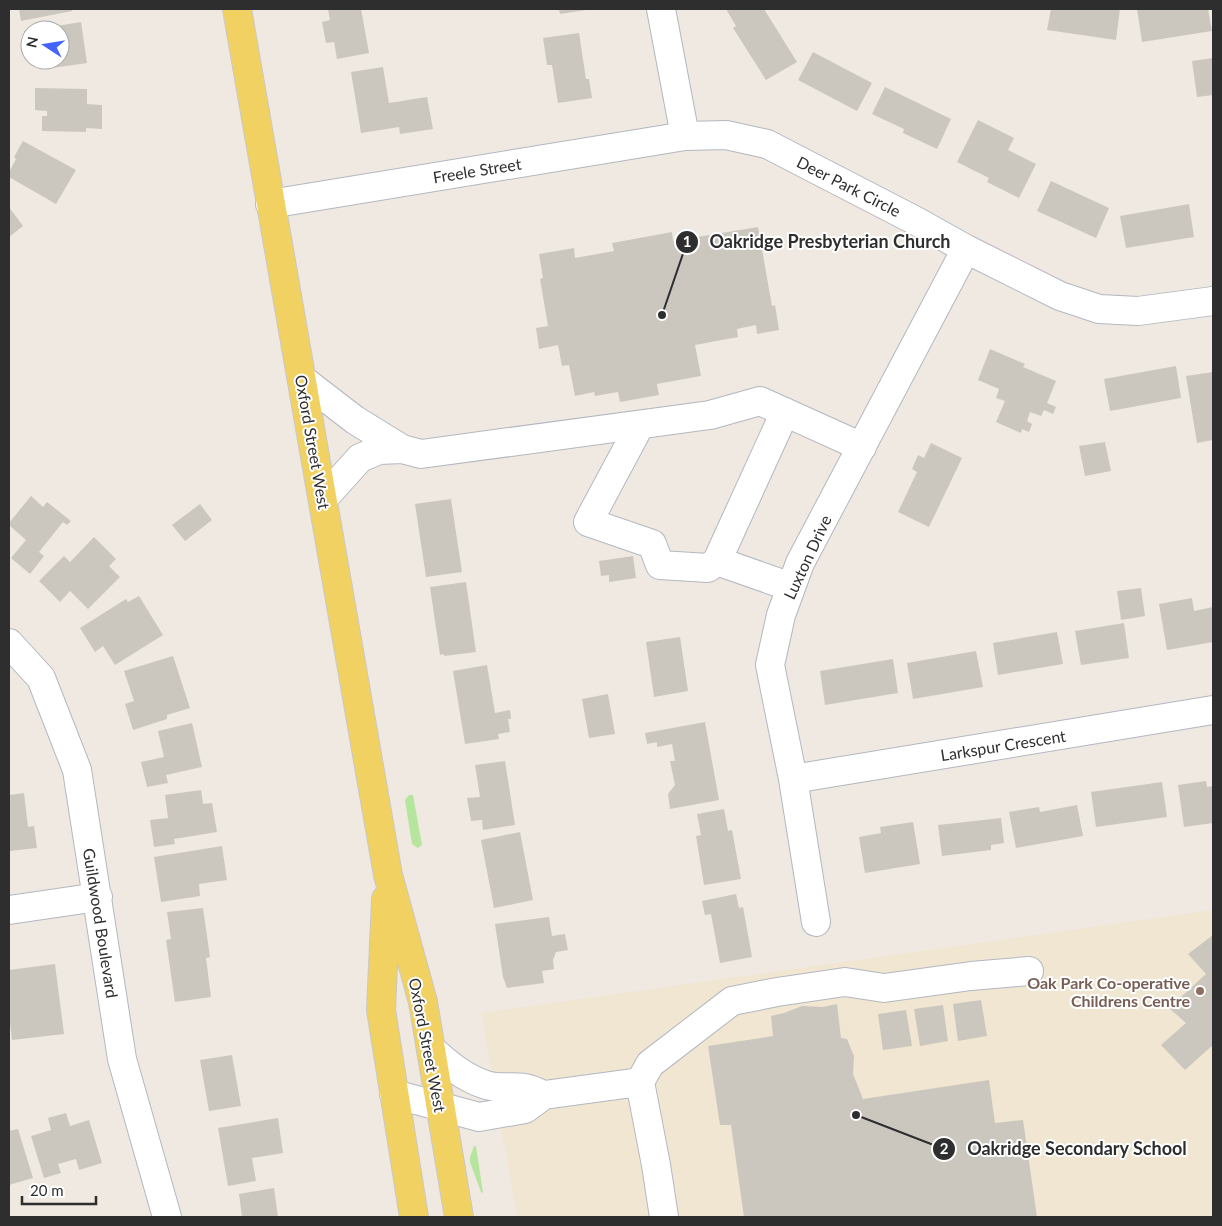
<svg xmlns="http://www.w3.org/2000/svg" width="1222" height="1226" font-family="Lato,sans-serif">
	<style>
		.education { fill: #f0e6d1 }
		.green { fill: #b6e59e }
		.building { fill: #cbc7bf }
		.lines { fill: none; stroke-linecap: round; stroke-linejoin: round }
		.minor-casing { stroke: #b4b7c1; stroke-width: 30 }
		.major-casing { stroke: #c9c9c9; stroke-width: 30 }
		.minor { stroke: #fff; stroke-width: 28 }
		.major { stroke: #f2d163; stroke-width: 28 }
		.education-dot { fill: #8d6e63; stroke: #fff; stroke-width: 2 }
		.labels { text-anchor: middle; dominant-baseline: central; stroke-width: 4; stroke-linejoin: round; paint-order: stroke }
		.street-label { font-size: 16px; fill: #2e2e2e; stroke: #fff }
		.education-label { font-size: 16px; font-weight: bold; fill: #785e54; stroke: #fff; text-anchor: end }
		.leader { fill: none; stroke: #2e2e2e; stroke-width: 2 }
		.callout-dot { fill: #2e2e2e; stroke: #fff; stroke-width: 2 }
		.mark-label { font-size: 15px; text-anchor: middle; font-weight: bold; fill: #fff }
		.callout-label { font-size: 18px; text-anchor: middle; font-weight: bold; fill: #2e2e2e; stroke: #fff; stroke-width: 4; stroke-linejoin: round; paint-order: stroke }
	</style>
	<rect width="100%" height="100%" fill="#efe9e1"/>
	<!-- education -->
	<path class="education" d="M1213 910V1217H517L481 1013Z"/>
	<!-- green -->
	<path class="green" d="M409 795H413L422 845 418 848 412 844 405 800Z
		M474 1146H476L483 1193 481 1192 470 1162V1157Z"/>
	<!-- building -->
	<path class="building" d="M19 9H72V11L21 21Z
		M328 9H361L369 53 337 59 334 42 326 43 322 22 330 20Z
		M559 9H586V10L560 14Z
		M726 9H764L797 62 766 80 733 28 736 26Z
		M1051 9H1120L1116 40 1047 30Z
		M1137 9H1208L1212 31 1142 42Z
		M81 22 87 63 52 68 51 60H60V30L38 29Z
		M30 30V55H28L24 31Z
		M579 33 586 79H589L592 98 558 103 552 65H547L543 38Z
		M813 52 872 83 857 111 798 80Z
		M1213 58V95L1197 97 1192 61Z
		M383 67 389 103 427 97 433 129 400 134 399 127 361 133 351 72Z
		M885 87 951 119 937 149 903 133 904 129 872 114Z
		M35 88 87 89V104L102 105V129L86 128V132L42 131V116H47V111L35 110Z
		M978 120 1014 138 1008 150 1036 164 1019 198 987 182 989 178 957 162Z
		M23 141 76 170 56 204 9 177V172L16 159 14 157Z
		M1051 181 1109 208 1096 238 1037 211Z
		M1189 204 1194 237 1126 248 1120 216Z
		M9 207 23 226 9 237Z
		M758 227 772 306 775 305 779 330 757 334 756 325 737 329 738 337 695 345 701 376 657 384 659 395 620 402 618 392 595 396 594 392 575 396 569 365 562 366 558 345 539 349 536 328 548 326 540 279 543 278 539 254 574 248 575 258 614 251 612 243 672 232 673 241Z
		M990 349 1025 364 1023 367 1056 381 1047 403 1056 407 1053 414 1044 410 1041 416 1030 412 1027 421 1032 424 1029 432 1022 429 1021 433 996 422 1005 401 996 398 999 389 978 380Z
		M1176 366 1181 398 1110 411 1104 379Z
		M1213 372V440L1197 443 1186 376Z
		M1105 442 1111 471 1085 476 1079 446Z
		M931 443 962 458 929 527 898 512 917 472 912 469 918 455 924 458Z
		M31 496 43 507 47 502 71 521 67 525 63 522 39 552 44 556 30 574 11 558 26 540 9 525V523Z
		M451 499 462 572 426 577 415 504Z
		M200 504 212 520 185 541 172 525Z
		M94 537 116 559 109 566 120 577 88 609 70 591 60 602 39 581 64 556 70 562Z
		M633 556 636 578 609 582V575L601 576 599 561Z
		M466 582 476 652 444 656V654L440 655 430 587Z
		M1141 588 1145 616 1121 620 1117 591Z
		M139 596 163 635 115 665 103 646 95 652 80 628 126 599 128 602Z
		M1192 598 1194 611 1213 607V642L1167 650 1159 604Z
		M1124 623 1129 658 1081 665 1075 631Z
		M1057 632 1063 664 998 675 993 643Z
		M680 637 688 691 654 697 646 642Z
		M976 651 983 687 913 699 907 663Z
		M173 656 190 708 167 715V719L133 730 125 704 134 701 124 671Z
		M893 659 898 693 825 705 820 671Z
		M487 665 495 713 510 710 511 719H508L510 732 498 734 499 739 465 744 453 671Z
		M608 694 615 734 589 738 582 699Z
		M705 722 719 800 670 809 668 794 675 785 670 761H675L672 744 657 747V742L647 744 645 733Z
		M192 723 202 767 166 775 168 783 147 787 141 762 164 757 158 731Z
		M505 761 515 825 483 830 482 820 471 821 467 798 480 797 475 765Z
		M1206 781 1207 787 1213 786V823L1184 827 1178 785Z
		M1162 782 1167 817 1096 827 1091 792Z
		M201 790 203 804 212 803 217 832 174 839 175 844 154 847 150 820 168 818 165 795Z
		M24 793 28 827 34 826 37 848 10 851 9 795Z
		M1077 805 1083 836 1016 848 1009 812 1039 807 1040 812Z
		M724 809 728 831 732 830 741 879 704 885 696 836 701 835 697 814Z
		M1001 818 1004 843 991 845V850L942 856 938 825Z
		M913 822 920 864 865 873 859 837 881 833 880 827Z
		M520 832 533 900 494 908 481 840Z
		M222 846 227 880 199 884 200 896 161 902 154 857Z
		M736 894 739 908 743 907 752 957 720 963 711 914 705 915 702 901Z
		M203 908 210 957 206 958 211 997 175 1002 166 940 171 939 167 912Z
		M549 917 552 936 565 934 568 950 556 952 553 960 554 969 542 971 544 983 507 988 503 977 495 924Z
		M1213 935V1045L1185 1070 1161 1045 1186 1023 1169 1008 1206 974 1188 954Z
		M55 964 64 1034 12 1040 9 1014V970Z
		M981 1000 987 1036 958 1041 953 1004Z
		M837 1004 841 1038 847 1039 854 1056 853 1074 863 1099 989 1080 995 1123 1023 1120 1037 1217H744L731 1125H720L708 1046 773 1036 771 1016 784 1013 802 1006 823 1007Z
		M943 1005 948 1041 920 1046 914 1009Z
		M906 1010 912 1046 883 1050 878 1014Z
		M232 1055 241 1106 209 1111 200 1060Z
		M66 1113 70 1126 89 1120 102 1163 79 1170 76 1159 58 1164 61 1173 44 1178 31 1136 51 1130 48 1118Z
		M278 1118 283 1153 252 1158 256 1181 228 1186 218 1128Z
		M18 1129 33 1178 9 1185V1131Z
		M274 1188 278 1217H242L239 1194Z"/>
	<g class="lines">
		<defs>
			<path id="minor" d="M661 9 685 136 726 135 767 144 916 221 966 249 1060 296 1099 309 1138 311 1213 301
				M270 204 685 136
				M303 380 355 420 402 449 421 454 710 415 760 401 862 447
				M640 425 588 522 652 544 660 565 708 568 717 561 791 587
				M323 499 360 458 379 450 402 449
				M717 561 785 412
				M9 643 41 678 77 770 122 1059 167 1217
				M793 779 1213 710
				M9 910 98 897
				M816 922 793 779 770 665 781 615 800 563 966 249
				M431 1049C448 1064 464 1078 486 1085 499 1089 513 1086 525 1088 532 1089 538 1093 544 1095
				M640 1082 650 1064 732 1001 777 992 845 982 884 988 971 976 1029 971
				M394 1094 479 1117 525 1109 544 1095 640 1082 656 1165 664 1217"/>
			<path id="major" d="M237 9 388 875 423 1002 459 1217
				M386 899 381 1010 414 1217"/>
		</defs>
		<!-- minor casing -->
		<use href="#minor" class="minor-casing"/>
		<!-- major casing -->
		<use href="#major" class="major-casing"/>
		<!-- minor -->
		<use href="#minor" class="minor"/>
		<!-- major -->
		<use href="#major" class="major"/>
	</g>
	<!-- markers -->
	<circle class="education-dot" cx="1200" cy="991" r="5"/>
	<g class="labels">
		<!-- street labels -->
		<g class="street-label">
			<text transform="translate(477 170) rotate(-9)">Freele Street</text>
			<text transform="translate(849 186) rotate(27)">Deer Park Circle</text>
			<text transform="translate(313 442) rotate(80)">Oxford Street West</text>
			<text transform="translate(807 557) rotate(-65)">Luxton Drive</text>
			<text transform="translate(1003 745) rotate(-9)">Larkspur Crescent</text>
			<text transform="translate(101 923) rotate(81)">Guildwood Boulevard</text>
			<text transform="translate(428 1045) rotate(79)">Oxford Street West</text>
		</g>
		<!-- education labels -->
		<g class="education-label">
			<text x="1190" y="982">Oak Park Co-operative<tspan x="1190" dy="18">Childrens Centre</tspan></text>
		</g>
	</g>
	<!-- callouts -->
	<path class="leader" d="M662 315L687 242M856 1115L944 1149"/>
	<g class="callout-dot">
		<circle cx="662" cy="315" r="5"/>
		<circle cx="856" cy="1115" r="5"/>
		<circle cx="687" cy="242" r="12"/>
		<circle cx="944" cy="1149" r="12"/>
	</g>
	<g class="mark-label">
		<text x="687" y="247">1</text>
		<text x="944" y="1154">2</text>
	</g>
	<g class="callout-label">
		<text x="830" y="248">Oakridge Presbyterian Church</text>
		<text x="1077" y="1155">Oakridge Secondary School</text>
	</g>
	<!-- border -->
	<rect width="1222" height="1226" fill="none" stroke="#2e2e2e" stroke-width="20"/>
	<!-- north arrow -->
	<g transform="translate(45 45) rotate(282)"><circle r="24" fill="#ffffff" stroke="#ababab"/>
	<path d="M0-4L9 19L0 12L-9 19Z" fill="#4264fb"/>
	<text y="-8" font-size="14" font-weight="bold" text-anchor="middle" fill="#2e2e2e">N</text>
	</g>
	<!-- scale -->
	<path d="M22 1196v8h74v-8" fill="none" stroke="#2e2e2e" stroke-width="2.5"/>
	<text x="30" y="1196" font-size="15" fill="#2e2e2e" stroke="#ffffff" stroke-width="4" paint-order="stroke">20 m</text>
</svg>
